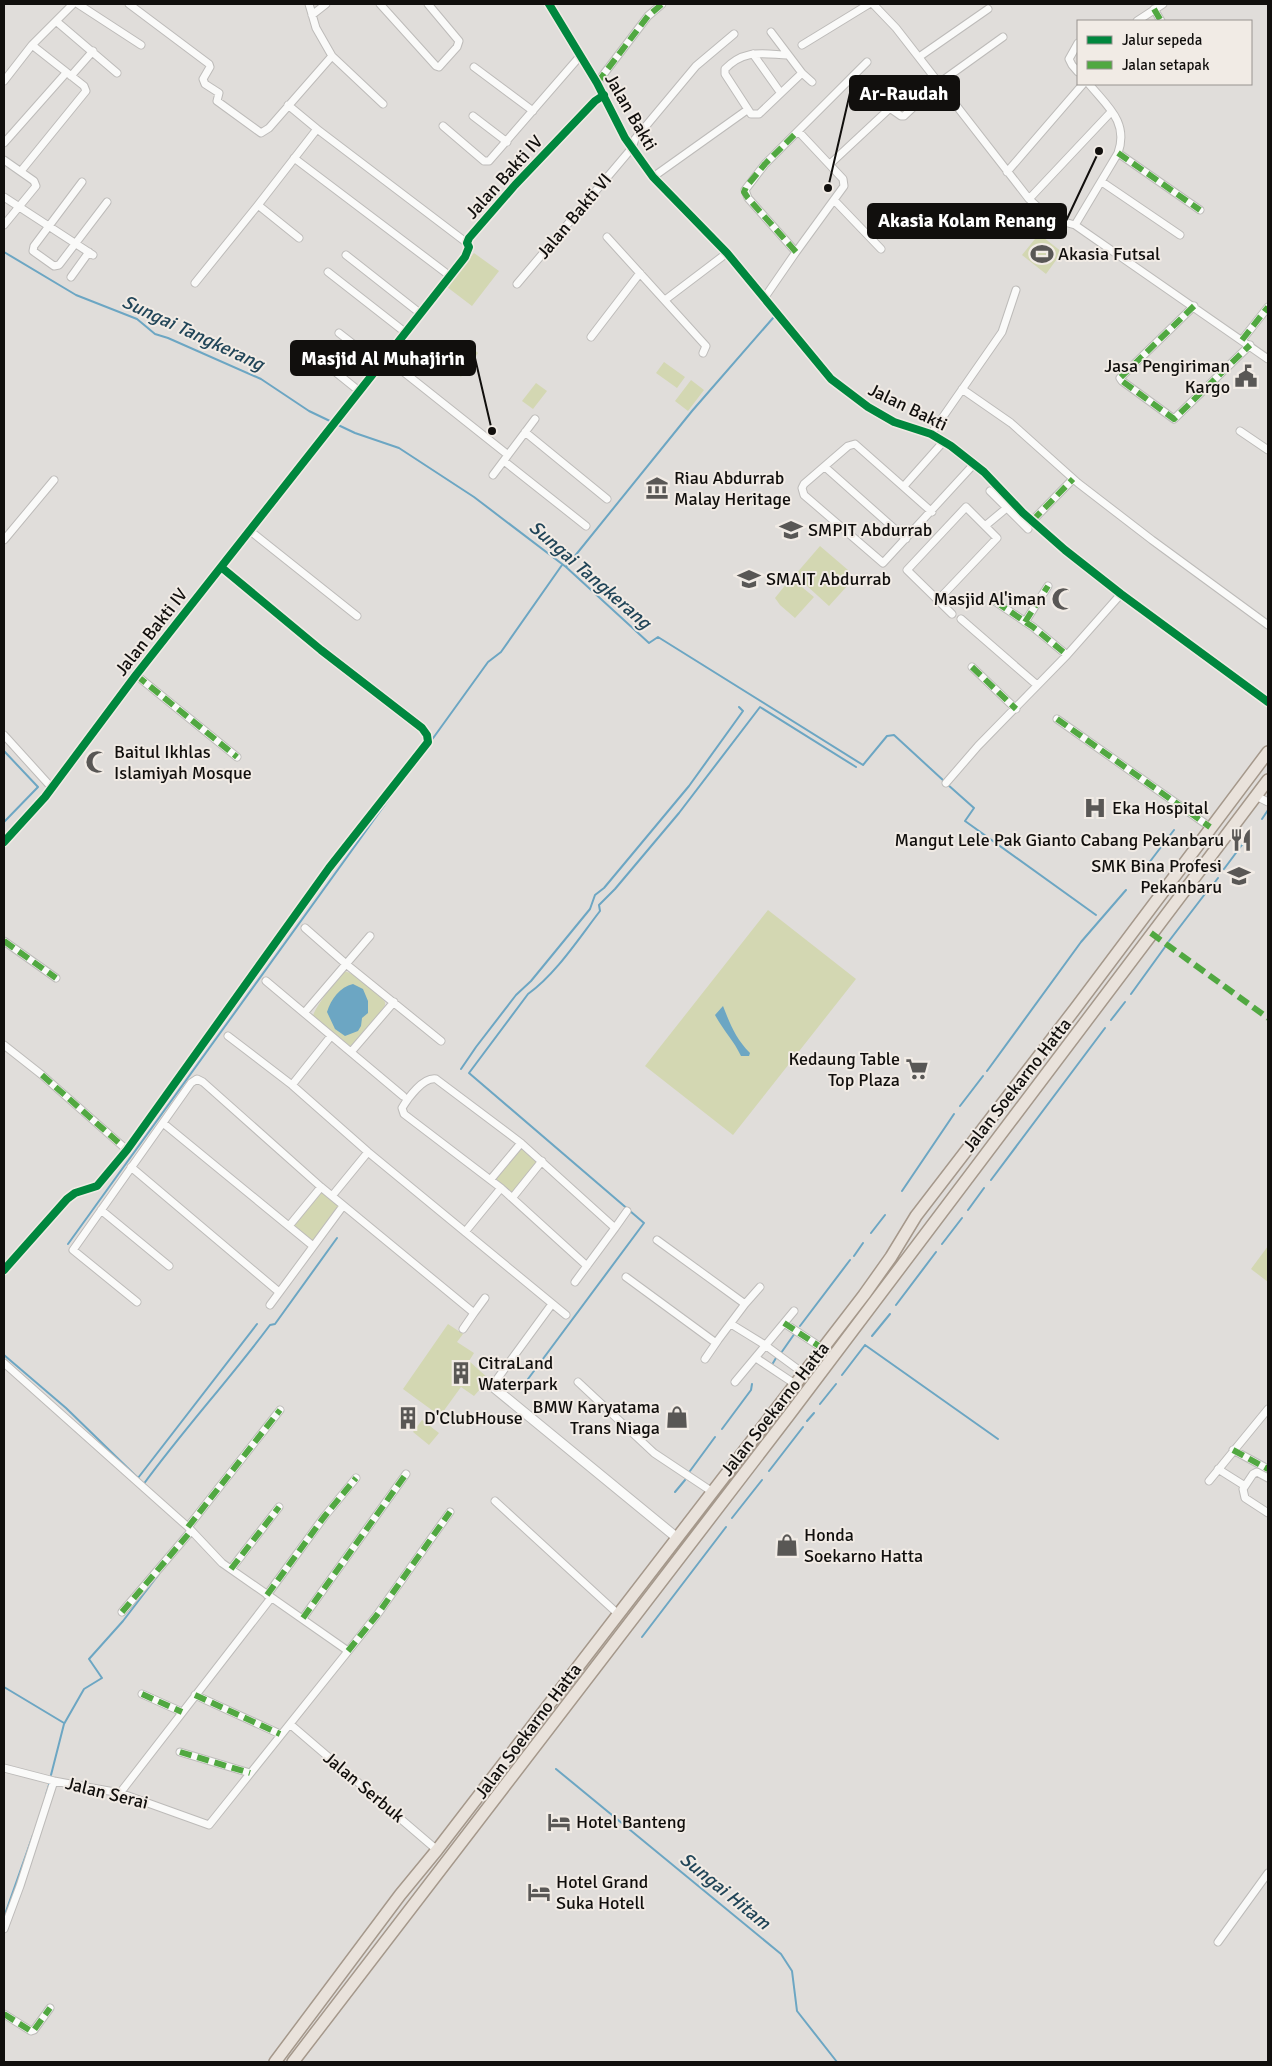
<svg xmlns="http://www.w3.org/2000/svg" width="1272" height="2066" font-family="Signika,sans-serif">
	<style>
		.green { fill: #d3d7b2 }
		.water { fill: #6ca6c3 }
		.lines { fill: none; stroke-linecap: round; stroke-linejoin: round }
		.stream { stroke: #6ca6c3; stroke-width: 2 }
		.minor-casing { stroke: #bdbbb9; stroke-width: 9 }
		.tertiary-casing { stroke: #bdbbb9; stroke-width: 11 }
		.primary-casing { stroke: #a5988b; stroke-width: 14 }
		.minor { stroke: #fafaf9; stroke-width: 7 }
		.tertiary { stroke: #fafaf9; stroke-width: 9 }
		.primary { stroke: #e9e2db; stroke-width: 11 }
		.quiet { stroke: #51a841; stroke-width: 6; stroke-dasharray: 12 6; stroke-linecap: butt }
		.cycleway-casing { stroke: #f1ebe5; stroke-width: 11 }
		.cycleway { stroke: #00873e; stroke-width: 8 }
		.labels { text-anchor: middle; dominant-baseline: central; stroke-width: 4; stroke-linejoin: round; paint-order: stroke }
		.street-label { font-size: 18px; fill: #110f0d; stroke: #f1ebe5 }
		.poi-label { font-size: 18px; fill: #110f0d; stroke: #f1ebe5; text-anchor: start }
		.water-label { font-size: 19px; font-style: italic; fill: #214558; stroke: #f1ebe5 }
		.leader { fill: none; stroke: #110f0d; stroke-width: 2 }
		.callout-dot { fill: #110f0d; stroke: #f1ebe5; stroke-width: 2 }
		.callout { fill: #110f0d; stroke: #110f0d; stroke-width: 2 }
		.callout-label { font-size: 19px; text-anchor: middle; font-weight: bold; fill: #fff }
	</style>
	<rect width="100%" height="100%" fill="#e0ddda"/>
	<!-- green -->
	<path class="green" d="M1039 234 1062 252 1046 274 1022 255Z
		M474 253 499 271 472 306 447 287Z
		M448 344 452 347 451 350 460 357 469 345 478 353 461 377 437 359Z
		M664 362 685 377 677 388 656 373Z
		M691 380 704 390 688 411 675 401Z
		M536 383 547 391 533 409 522 401Z
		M820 546 848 570 841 578 848 585 829 606 795 575Z
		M791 578 814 597 795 618 780 605 775 598Z
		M768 910 856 979 733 1135 645 1066Z
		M344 971C357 974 377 991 385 1002V1005C377 1017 363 1039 350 1046L313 1016C314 1009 339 975 344 971Z
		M520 1145 540 1161 512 1195 493 1179Z
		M321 1193H324L339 1206 312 1243 294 1226Z
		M1268 1246V1282L1251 1269Z
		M448 1324 463 1334 457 1342 474 1353 469 1361 489 1379 474 1396 461 1387 440 1416 403 1389Z
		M422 1420 439 1433 429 1445 413 1432Z"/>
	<!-- water -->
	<path class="water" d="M353 984 363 989 368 1001V1013L362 1018 361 1026 358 1031 345 1036 335 1029 327 1012C331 999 340 987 353 984Z
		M723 1006C730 1024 736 1039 750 1053L749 1056H741C734 1041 723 1030 715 1015Z"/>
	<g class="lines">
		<!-- stream -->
		<path class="stream" d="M4 252 76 295 137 319 155 334 168 338 261 379 309 411 332 422
			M336 424 355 433 399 448 474 497 566 567 649 643 658 637 863 765 887 736 894 735 944 781
			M566 567 692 411 773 318
			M431 741 488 662 501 652 562 565
			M4 751 38 787 4 822
			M947 784 974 808 965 821 1096 915
			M1191 808 1193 805
			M1262 819 1268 810
			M1224 869 1250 834
			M1142 872 1174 830
			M1215 882 1218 878
			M1169 941 1208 890
			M1131 994 1165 947
			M1111 1020 1125 1002
			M461 1069 476 1047 516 995 531 981 590 909 595 895 604 888 689 786 743 711 739 707
			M987 1071 1081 942 1126 890
			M960 1106 983 1076
			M991 1180 1105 1028
			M902 1191 954 1114
			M968 1210 984 1188
			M871 1233 885 1215
			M68 1244 409 771
			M942 1244 962 1218
			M854 1256 863 1243
			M896 1305 936 1252
			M800 1326 850 1260
			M872 1336 890 1314
			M865 1345 998 1439
			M781 1353 795 1333
			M4 1355 66 1408 138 1478 257 1324
			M773 1363 776 1358
			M842 1375 865 1345
			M528 1379 644 1223 469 1073 528 994C556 974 579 938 600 911L599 905 615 889 679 813 760 707 856 767
			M820 1404 836 1384
			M807 1421 814 1413
			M722 1429 751 1390 752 1384
			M690 1471 715 1437
			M769 1471 803 1427
			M143 1485C183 1430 229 1380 270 1325L275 1324 337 1238
			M675 1492 685 1480
			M732 1518 762 1480
			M642 1637 726 1527
			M4 1687 64 1723
			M556 1769 781 1954 792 1971 797 2011 837 2062
			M51 1775 64 1724 84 1689 102 1678 89 1659 123 1621 159 1574
			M46 1795 49 1785
			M4 1917 33 1835"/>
		<defs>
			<path id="minor" d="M78 4 141 45
				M129 4 209 64 210 67 203 79 205 84 219 93 217 101 261 133 269 128 332 56
				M309 4 316 28 332 56 383 104
				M380 4 436 66 439 67 457 47 459 41 428 4
				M549 4 597 83 625 138 653 177 727 253 831 379 868 407 894 422 931 434 951 446 984 472 1023 513 1065 550 1121 594 1268 702
				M873 4 896 28 1029 199 1050 218 1075 225 1268 359
				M1154 9 1161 21
				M312 15 326 4
				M56 21 117 73
				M1137 21 1163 4
				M771 32 802 73 812 82
				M1078 43 1069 59 1072 65 1078 72
				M802 45 869 4
				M753 54 780 92
				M787 55C762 54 744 49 725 69V74L751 114H759L802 73
				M919 57 988 9
				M474 67 533 111
				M71 76 93 51
				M4 81 32 45 73 4
				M597 83 648 16 662 4
				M288 105 317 129 258 205 299 238
				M473 116 507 142
				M443 126 484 161H489L581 55
				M317 129 467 243
				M4 143 66 73
				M1118 153 1200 210
				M294 158 450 276
				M4 160 34 181 36 186 4 225
				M830 164 888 110 891 109 901 116H904L939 83 1003 37
				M21 171 86 91 84 86 32 45
				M1007 172 1083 84
				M653 177 747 110
				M82 182 34 246 33 251 54 266 59 265 107 202
				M1102 182 1180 235
				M4 197 93 255
				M1029 199 1111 112
				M834 200 881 249
				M1075 225 1118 153C1129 122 1107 106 1089 84
				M607 237 706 346 703 353
				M796 252 748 198 745 190 765 164 867 62
				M346 255 421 314
				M328 272 406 333
				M71 277 89 252
				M195 283 258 205
				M517 284 632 148 635 139 696 66 734 34
				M765 297 796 252 844 186 843 179 798 131
				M665 300 727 253
				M1194 306 1120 378 1122 381 1174 419 1250 345
				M339 333 380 365
				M591 337 640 273
				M1242 340 1268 307
				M302 345 359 391
				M386 358 508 455
				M962 389 1011 423 1078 483 1152 540 1268 625
				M1240 431 1268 450
				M525 432 607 499
				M931 434 1002 332 1016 290
				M504 461 586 526
				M825 467 906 539
				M493 475 535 419
				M904 486 944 441
				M990 491 1028 529
				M932 512 855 444 848 446 804 484 802 488 804 495 883 563 974 464
				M1032 521 1073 479
				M985 526 1009 506
				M249 530 357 616
				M4 540 54 480
				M938 600 997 538 966 507 907 570 952 614
				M996 602 1033 627 1067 655
				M961 619 1037 685
				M1025 622 1048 586
				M972 667 1016 709
				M136 675 237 757
				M1057 719 1210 827
				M4 735 52 788
				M946 783 978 746 1067 655 1121 594
				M1256 796 1268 802
				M4 842 45 797 136 675 465 257 469 247 467 243 469 238 515 185 595 101 604 95
				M305 928 346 964 441 1041
				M4 941 56 978
				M266 981 403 1096
				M305 1012 370 936
				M228 1036 292 1085 368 1152 566 1315
				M4 1045 42 1075 127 1150
				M351 1052 394 1002
				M292 1085 331 1036
				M163 1123 313 1246
				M131 1167 279 1292
				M491 1179 521 1143
				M332 1196 368 1152
				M513 1197 542 1161
				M101 1210 169 1266
				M289 1226 321 1187
				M615 1228 627 1211
				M465 1232 501 1188
				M4 1270 67 1199 75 1193 97 1186 127 1150 329 868 428 742 427 735 422 728 321 650 221 567
				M626 1277 716 1343 718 1340 745 1304 657 1240
				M575 1282 615 1228 521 1143 436 1079C423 1077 408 1098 402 1108L404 1114 501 1188 587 1266
				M137 1302 73 1250 191 1083 197 1079 203 1082 321 1187 474 1313 463 1329
				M745 1304 760 1287
				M270 1305 343 1206
				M474 1313 485 1298
				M784 1323 822 1348
				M731 1324 765 1345 803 1373
				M756 1358 795 1384
				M705 1359 716 1343
				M4 1363 188 1527 222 1563 348 1651
				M578 1382 654 1453 711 1491
				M735 1382 794 1311
				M492 1386 552 1304
				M1233 1450 1268 1469
				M1218 1469 1245 1486
				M1268 1478 1257 1472 1253 1474 1243 1489 1245 1498 1268 1513
				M1209 1481 1268 1409
				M495 1501 617 1613
				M188 1527 280 1410
				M231 1569 279 1507
				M267 1595 324 1517 356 1478
				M122 1612 191 1531
				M303 1618 406 1474
				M142 1694 182 1712
				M195 1695 280 1734
				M291 1725 437 1850
				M180 1752 250 1773
				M4 1768 54 1781 120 1793 209 1825 377 1615 450 1512
				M120 1793 271 1598
				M4 1929 20 1886 54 1781
				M1218 1942 1268 1873
				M4 2014 31 2031 34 2030 50 2008"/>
			<path id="tertiary" d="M492 1386 676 1537"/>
			<path id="primary" d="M275 2062 400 1895 437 1850 864 1295 891 1257 916 1216 1075 1009 1268 752
				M293 2062 789 1415 1268 780"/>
		</defs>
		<!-- minor casing -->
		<use href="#minor" class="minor-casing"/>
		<!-- tertiary casing -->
		<use href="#tertiary" class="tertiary-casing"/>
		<!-- primary casing -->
		<use href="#primary" class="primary-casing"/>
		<!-- minor -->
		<use href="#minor" class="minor"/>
		<!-- tertiary -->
		<use href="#tertiary" class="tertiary"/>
		<!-- primary -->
		<use href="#primary" class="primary"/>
		<!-- quiet -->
		<path class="quiet" d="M1154 9 1161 21
			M597 83 648 16 662 4
			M1118 153 1200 210
			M796 252 748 198 744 192 746 187 765 164 798 131
			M1194 306 1120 378 1122 381 1174 419 1250 345
			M1242 340 1268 307
			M1032 521 1073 479
			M996 602 1033 627 1067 655
			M1025 622 1048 586
			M972 667 1016 709
			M136 675 237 757
			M1057 719 1210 827
			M1151 933 1268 1018
			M4 941 56 978
			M42 1075 127 1150
			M784 1323 822 1348
			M1233 1450 1268 1469
			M188 1527 280 1410
			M231 1569 279 1507
			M267 1595 324 1517 356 1478
			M122 1612 191 1531
			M303 1618 406 1474
			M348 1651 377 1615 450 1512
			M142 1694 182 1712
			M195 1695 280 1734
			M180 1752 250 1773
			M4 2014 31 2031 34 2030 50 2008"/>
		<defs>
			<path id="cycleway" d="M549 4 597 83 625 138 653 177 727 253 831 379 868 407 894 422 931 434 951 446 984 472 1023 513 1065 550 1121 594 1268 702
				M4 842 45 797 136 675 465 257 469 247 467 243 469 238 515 185 595 101 604 95
				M4 1270 67 1199 75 1193 97 1186 127 1150 329 868 428 742 427 735 422 728 321 650 221 567"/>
		</defs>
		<!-- cycleway casing -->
		<use href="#cycleway" class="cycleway-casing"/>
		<!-- cycleway -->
		<use href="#cycleway" class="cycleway"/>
	</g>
	<!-- icons -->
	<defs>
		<symbol id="stadium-bare" viewBox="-9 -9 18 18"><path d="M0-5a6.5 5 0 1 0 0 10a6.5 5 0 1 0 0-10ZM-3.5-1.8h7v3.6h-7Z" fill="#595755" stroke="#f1ebe5" stroke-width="2.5" paint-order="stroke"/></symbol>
		<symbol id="civic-bare" viewBox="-9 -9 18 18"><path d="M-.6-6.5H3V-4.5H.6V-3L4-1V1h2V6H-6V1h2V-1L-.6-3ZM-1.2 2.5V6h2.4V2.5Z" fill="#595755" stroke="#f1ebe5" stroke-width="2.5" paint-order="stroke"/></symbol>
		<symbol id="museum-bare" viewBox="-9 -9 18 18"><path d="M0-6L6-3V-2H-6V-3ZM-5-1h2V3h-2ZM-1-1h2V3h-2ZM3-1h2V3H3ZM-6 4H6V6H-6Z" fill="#595755" stroke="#f1ebe5" stroke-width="2.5" paint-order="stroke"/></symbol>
		<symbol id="school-bare" viewBox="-9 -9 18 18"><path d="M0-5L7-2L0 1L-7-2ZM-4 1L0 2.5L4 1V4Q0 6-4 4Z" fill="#595755" stroke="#f1ebe5" stroke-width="2.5" paint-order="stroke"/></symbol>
		<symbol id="mosque-bare" viewBox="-9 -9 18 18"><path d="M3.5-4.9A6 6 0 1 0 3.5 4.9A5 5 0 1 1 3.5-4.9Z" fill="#595755" stroke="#f1ebe5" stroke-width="2.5" paint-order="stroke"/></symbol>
		<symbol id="hospital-bare" viewBox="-9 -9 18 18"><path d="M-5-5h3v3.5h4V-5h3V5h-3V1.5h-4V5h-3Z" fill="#595755" stroke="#f1ebe5" stroke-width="2.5" paint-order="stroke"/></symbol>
		<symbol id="restaurant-bare" viewBox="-9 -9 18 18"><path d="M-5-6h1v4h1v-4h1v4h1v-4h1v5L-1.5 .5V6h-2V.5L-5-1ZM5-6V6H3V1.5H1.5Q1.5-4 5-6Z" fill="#595755" stroke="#f1ebe5" stroke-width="2.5" paint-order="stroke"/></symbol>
		<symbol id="supermarket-bare" viewBox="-9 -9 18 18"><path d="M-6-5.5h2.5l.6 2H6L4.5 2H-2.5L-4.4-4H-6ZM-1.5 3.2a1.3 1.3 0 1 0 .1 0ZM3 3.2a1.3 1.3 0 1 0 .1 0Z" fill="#595755" stroke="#f1ebe5" stroke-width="2.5" paint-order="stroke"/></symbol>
		<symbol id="building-bare" viewBox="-9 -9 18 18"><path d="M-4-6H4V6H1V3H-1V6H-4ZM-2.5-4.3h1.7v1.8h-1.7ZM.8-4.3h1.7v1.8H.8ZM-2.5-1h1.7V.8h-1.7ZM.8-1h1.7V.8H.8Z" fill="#595755" stroke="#f1ebe5" stroke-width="2.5" paint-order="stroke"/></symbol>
		<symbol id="shop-bare" viewBox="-9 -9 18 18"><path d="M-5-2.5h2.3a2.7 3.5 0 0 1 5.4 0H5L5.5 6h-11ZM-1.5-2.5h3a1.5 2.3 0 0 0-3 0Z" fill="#595755" stroke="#f1ebe5" stroke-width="2.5" paint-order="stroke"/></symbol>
		<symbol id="hotel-bare" viewBox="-9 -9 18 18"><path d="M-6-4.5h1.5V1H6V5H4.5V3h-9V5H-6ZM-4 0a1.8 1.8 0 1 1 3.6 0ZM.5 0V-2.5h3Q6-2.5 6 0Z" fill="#595755" stroke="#f1ebe5" stroke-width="2.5" paint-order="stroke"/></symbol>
	</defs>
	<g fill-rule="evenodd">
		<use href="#stadium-bare" x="1026" y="238" width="32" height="32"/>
		<use href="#civic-bare" x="1230" y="360" width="32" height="32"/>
		<use href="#museum-bare" x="641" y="472" width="32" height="32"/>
		<use href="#school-bare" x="775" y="514" width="32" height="32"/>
		<use href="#school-bare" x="733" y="563" width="32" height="32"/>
		<use href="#mosque-bare" x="1047" y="583" width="32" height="32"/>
		<use href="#mosque-bare" x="81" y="746" width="32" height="32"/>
		<use href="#hospital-bare" x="1079" y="792" width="32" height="32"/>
		<use href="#restaurant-bare" x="1225" y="824" width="32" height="32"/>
		<use href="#school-bare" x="1223" y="860" width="32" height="32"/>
		<use href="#supermarket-bare" x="901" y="1053" width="32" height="32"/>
		<use href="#building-bare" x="445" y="1357" width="32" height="32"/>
		<use href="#shop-bare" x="661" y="1401" width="32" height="32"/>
		<use href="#building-bare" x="392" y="1402" width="32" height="32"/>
		<use href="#shop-bare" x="771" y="1529" width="32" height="32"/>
		<use href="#hotel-bare" x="543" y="1806" width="32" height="32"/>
		<use href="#hotel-bare" x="523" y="1876" width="32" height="32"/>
	</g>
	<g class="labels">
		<!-- street labels -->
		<g class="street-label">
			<text transform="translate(631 112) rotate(60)">Jalan Bakti</text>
			<text transform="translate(504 177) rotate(-48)">Jalan Bakti IV</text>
			<text transform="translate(574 216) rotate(-50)">Jalan Bakti VI</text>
			<text transform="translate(908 407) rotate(26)">Jalan Bakti</text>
			<text transform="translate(151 632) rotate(-52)">Jalan Bakti IV</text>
			<text transform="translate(1017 1085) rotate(-52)">Jalan Soekarno Hatta</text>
			<text transform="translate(775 1409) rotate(-52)">Jalan Soekarno Hatta</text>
			<text transform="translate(528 1731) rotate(-53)">Jalan Soekarno Hatta</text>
			<text transform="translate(364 1787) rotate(40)">Jalan Serbuk</text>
			<text transform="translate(107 1793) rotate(14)">Jalan Serai</text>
		</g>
		<!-- poi labels -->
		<g class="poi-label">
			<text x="1058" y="254">Akasia Futsal</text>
			<text x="1230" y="366" text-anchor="end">Jasa Pengiriman<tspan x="1230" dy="21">Kargo</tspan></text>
			<text x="674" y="478">Riau Abdurrab<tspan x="674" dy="21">Malay Heritage</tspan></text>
			<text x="808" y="530">SMPIT Abdurrab</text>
			<text x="766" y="579">SMAIT Abdurrab</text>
			<text x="1046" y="599" text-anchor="end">Masjid Al'iman</text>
			<text x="114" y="752">Baitul Ikhlas<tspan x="114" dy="21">Islamiyah Mosque</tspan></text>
			<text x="1112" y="808">Eka Hospital</text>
			<text x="1224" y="840" text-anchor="end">Mangut Lele Pak Gianto Cabang Pekanbaru</text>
			<text x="1222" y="866" text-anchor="end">SMK Bina Profesi<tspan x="1222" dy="21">Pekanbaru</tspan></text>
			<text x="900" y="1059" text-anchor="end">Kedaung Table<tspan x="900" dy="21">Top Plaza</tspan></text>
			<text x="478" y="1363">CitraLand<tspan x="478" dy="21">Waterpark</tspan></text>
			<text x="660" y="1407" text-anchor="end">BMW Karyatama<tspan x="660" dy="21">Trans Niaga</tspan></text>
			<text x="424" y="1418">D'ClubHouse</text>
			<text x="804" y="1535">Honda<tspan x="804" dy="21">Soekarno Hatta</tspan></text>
			<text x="576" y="1822">Hotel Banteng</text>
			<text x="556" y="1882">Hotel Grand<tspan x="556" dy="21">Suka Hotell</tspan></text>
		</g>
		<!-- water labels -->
		<g class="water-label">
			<text transform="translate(193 333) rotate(25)">Sungai Tangkerang</text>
			<text transform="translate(590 575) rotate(41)">Sungai Tangkerang</text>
			<text transform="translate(725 1891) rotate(39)">Sungai Hitam</text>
		</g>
	</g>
	<!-- callouts -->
	<path class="leader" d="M828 188L850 93M1099 151L1066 221M492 431L475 358"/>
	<g class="callout-dot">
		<circle cx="828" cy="188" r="5"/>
		<circle cx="1099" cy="151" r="5"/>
		<circle cx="492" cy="431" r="5"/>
	</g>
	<g class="callout">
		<rect x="850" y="76" width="109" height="34" rx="5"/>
		<rect x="868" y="204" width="198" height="34" rx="5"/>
		<rect x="291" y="341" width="184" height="34" rx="5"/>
	</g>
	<g class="callout-label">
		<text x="904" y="100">Ar-Raudah</text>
		<text x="967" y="227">Akasia Kolam Renang</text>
		<text x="383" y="365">Masjid Al Muhajirin</text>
	</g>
	<!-- border -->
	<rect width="1272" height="2066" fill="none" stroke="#110f0d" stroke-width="10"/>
	<!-- legend -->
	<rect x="1077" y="20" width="175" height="65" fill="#f1ebe5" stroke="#97938f"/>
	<rect x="1087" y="36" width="25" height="8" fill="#00873e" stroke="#97938f"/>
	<text x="1122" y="45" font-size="15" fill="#110f0d">Jalur sepeda</text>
	<rect x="1087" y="61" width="25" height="8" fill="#51a841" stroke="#97938f"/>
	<text x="1122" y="70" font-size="15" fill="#110f0d">Jalan setapak</text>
</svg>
